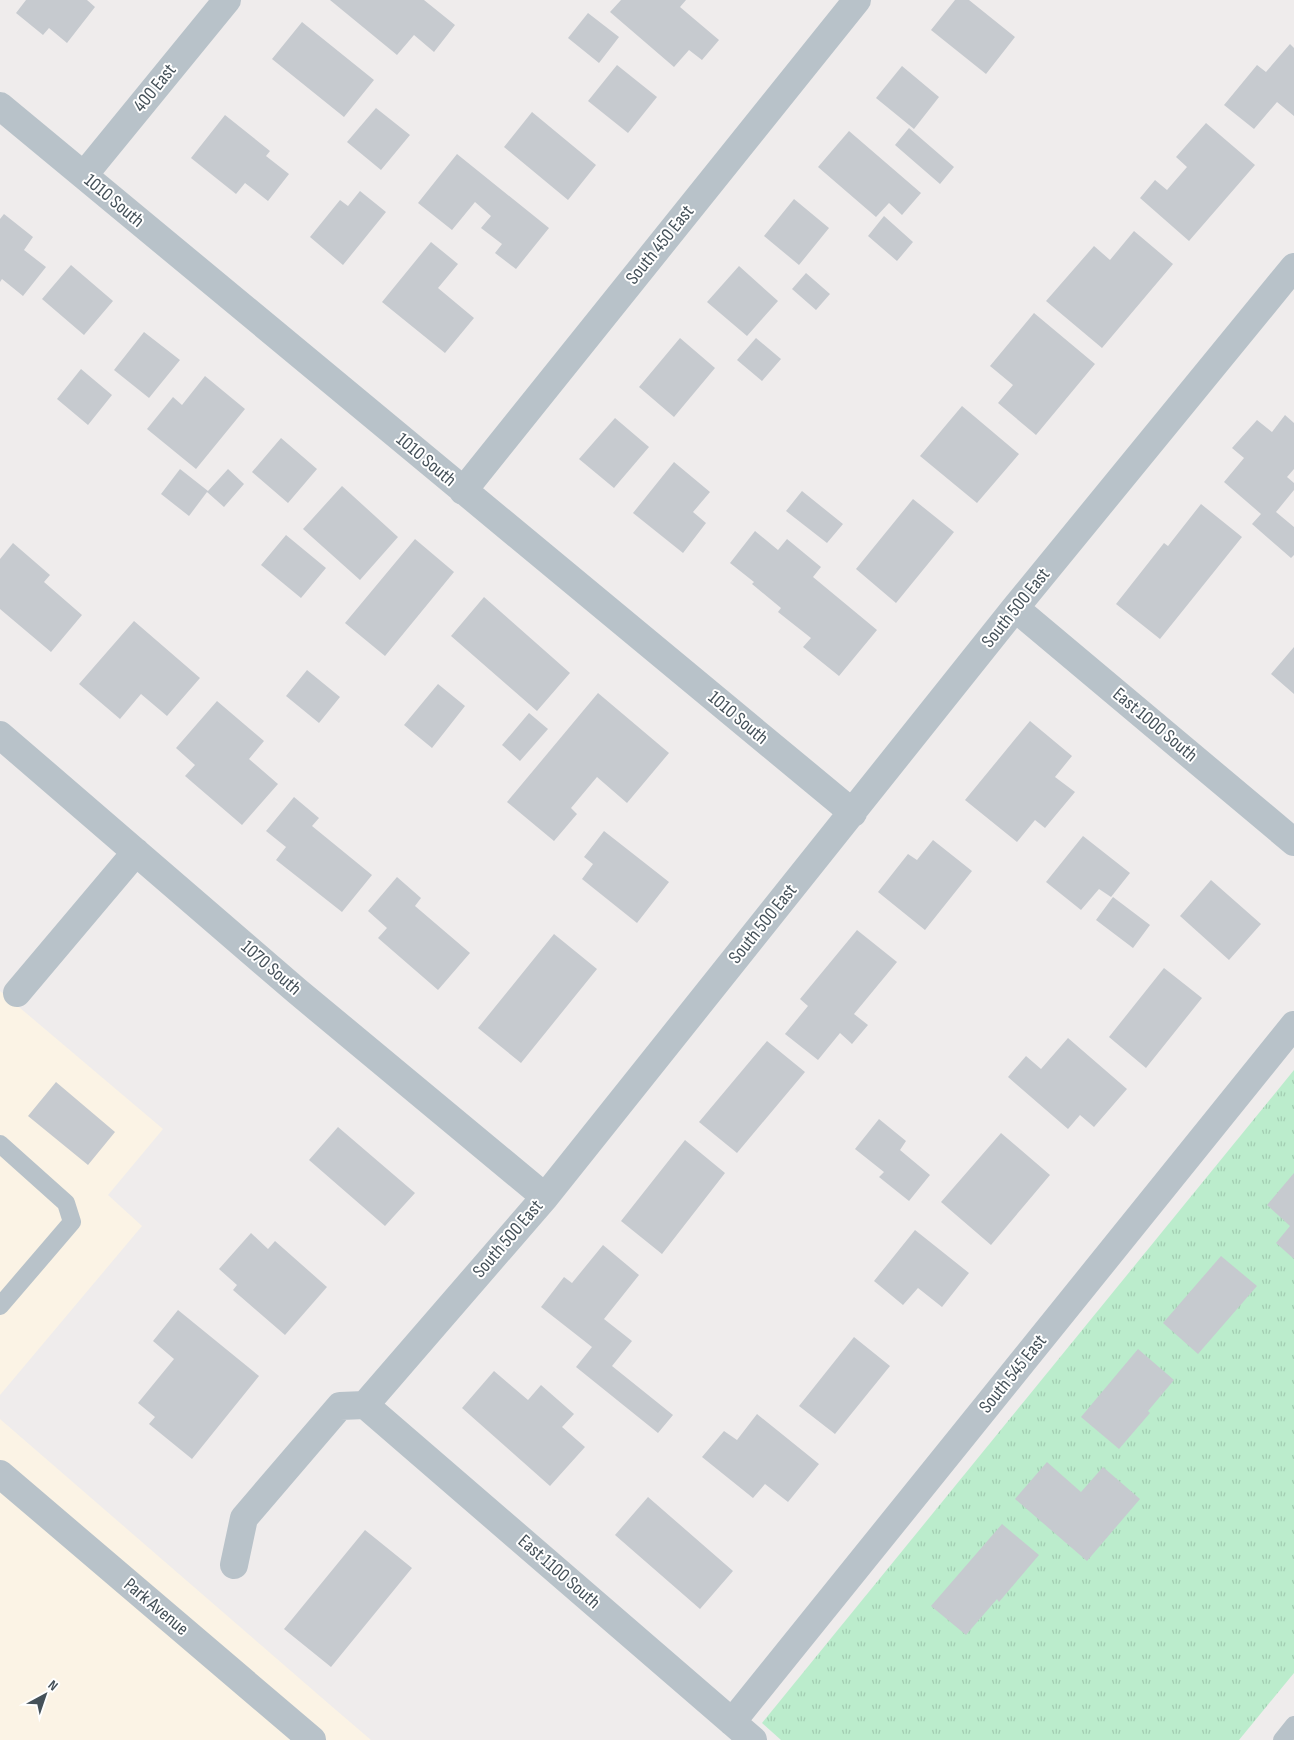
<svg xmlns="http://www.w3.org/2000/svg" width="1294" height="1740" font-family="'Sofia Sans Condensed',sans-serif">
	<style>
		.commercial { fill: #fbf3e5 }
		.grass { fill: url(#grass-tufts) }
		.building { fill: #c6cacf }
		.lines { fill: none; stroke-linecap: round; stroke-linejoin: round }
		.service { stroke: #b8c2c9; stroke-width: 18 }
		.minor { stroke: #b8c2c9; stroke-width: 28 }
		.tertiary { stroke: #b8c2c9; stroke-width: 28 }
		.labels { text-anchor: middle; dominant-baseline: central; stroke-width: 4; stroke-linejoin: round; paint-order: stroke }
		.street-label { font-size: 19px; fill: #455159; stroke: #fff }
	</style>
	<defs>
		<pattern id="grass-tufts" width="24" height="20" patternUnits="userSpaceOnUse" patternTransform="scale(1.25)"><rect width="24" height="20" fill="#bbeccc"/><path d="M3 7l-1-3M5 7V3M7 7l1-3M15 17l-1-3M17 17v-4M19 17l1-3" fill="none" stroke="#a2ccb1"/></pattern>
	</defs>
	<rect width="100%" height="100%" fill="#efecec"/>
	<!-- commercial -->
	<path class="commercial" d="M0 991 163 1129 108 1195 142 1226 0 1395Z
		M0 1419 329 1704 371 1740H0Z"/>
	<!-- grass -->
	<path class="grass" d="M1294 1070V1673L1239 1740H781L762 1723Z"/>
	<!-- building -->
	<path class="building" d="M26 0H87L95 7 67 43 49 28 43 35 16 13Z
		M330 0H424L455 25 434 52 414 35 397 55Z
		M621 0H686L680 7 719 40 702 60 689 50 674 67 610 12Z
		M955 0H969L1015 37 986 74 931 30Z
		M588 13 619 37 599 63 568 38Z
		M302 22 374 80 344 117 272 59Z
		M1290 44 1294 48V116L1277 102 1254 129 1224 105 1257 65 1266 72Z
		M617 65 657 97 628 133 588 101Z
		M902 66 939 97 914 129 876 98Z
		M376 108 410 135 381 170 347 142Z
		M532 112 596 165 568 200 504 147Z
		M225 115 270 151 266 156 289 174 268 201 245 183 236 194 191 158Z
		M1206 123 1255 165 1189 241 1140 198 1155 180 1167 190 1187 167 1176 157Z
		M909 128 954 167 940 184 895 145Z
		M849 131 921 193 902 215 889 203 876 217 818 167Z
		M457 154 549 228 516 269 495 253 502 244 481 228 491 216 475 202 452 230 418 203Z
		M360 191 386 212 343 265 310 237 340 200 348 206Z
		M794 199 829 228 799 265 764 236Z
		M4 214 33 237 24 250 46 267 23 296 2 279 0 282V219Z
		M884 216 913 242 897 261 868 236Z
		M1134 231 1173 264 1102 348 1046 301 1094 246 1110 260Z
		M431 242 458 264 438 288 474 318 445 353 382 302Z
		M71 265 113 301 84 335 42 299Z
		M739 266 778 301 747 336 707 302Z
		M806 273 830 294 816 310 792 289Z
		M1034 313 1095 364 1036 435 998 403 1013 385 990 366Z
		M144 332 180 360 149 398 114 370Z
		M680 338 715 368 674 417 639 387Z
		M756 338 781 359 762 381 737 360Z
		M81 369 112 395 88 425 57 399Z
		M205 376 245 409 196 469 147 429 173 397 182 405Z
		M962 406 1019 454 977 503 920 456Z
		M1285 415 1294 423V469L1287 477 1294 483V490L1276 512 1294 527V555L1291 558 1252 524 1261 514 1224 482 1244 458 1232 448 1257 420 1272 432Z
		M615 418 649 447 614 488 579 459Z
		M281 438 317 469 288 503 252 472Z
		M674 462 710 492 693 512 706 523 683 553 633 513Z
		M180 469 208 491 228 469 244 484 224 507 207 492 189 516 161 494Z
		M342 486 398 537 360 580 303 529Z
		M802 491 843 524 827 543 786 511Z
		M913 499 954 532 896 603 856 569Z
		M1201 504 1242 537 1160 639 1116 604 1164 543 1168 546Z
		M755 531 778 550 787 539 821 567 813 577 877 630 839 676 803 647 811 638 778 612 781 608 752 584 754 582 730 563Z
		M286 535 326 568 301 598 261 565Z
		M415 539 454 572 385 656 345 623Z
		M13 543 50 575 44 582 82 615 51 652 0 609V559Z
		M484 597 570 673 537 711 451 636Z
		M134 621 200 678 167 716 141 694 120 719 79 684Z
		M1294 647V694L1271 674Z
		M307 670 340 697 319 723 286 696Z
		M438 684 465 706 432 748 404 725Z
		M598 693 669 753 627 803 597 777 571 808 577 814 554 841 507 802Z
		M217 701 264 741 249 759 278 784 242 825 185 776 195 765 176 748Z
		M529 713 548 729 520 761 502 745Z
		M1030 721 1072 756 1055 777 1075 792 1045 828 1035 820 1017 842 965 800Z
		M294 797 319 818 312 826 372 875 342 912 276 860 286 847 266 831Z
		M604 831 669 882 637 923 582 879 593 864 584 857Z
		M1083 836 1130 873 1111 897 1099 889 1081 910 1046 882Z
		M933 840 972 871 925 930 878 892 908 854 917 860Z
		M397 877 421 898 415 906 470 953 438 990 378 938 387 928 368 911Z
		M1211 880 1261 924 1229 960 1180 916Z
		M1113 897 1150 925 1133 948 1096 920Z
		M857 930 897 962 854 1014 868 1025 852 1044 840 1033 818 1060 785 1034 808 1006 800 999Z
		M554 934 597 969 521 1063 478 1028Z
		M1164 968 1202 998 1146 1068 1109 1037Z
		M1068 1038 1127 1089 1094 1127 1080 1115 1068 1129 1008 1077 1026 1056 1041 1069Z
		M767 1041 805 1072 737 1153 699 1122Z
		M56 1082 115 1132 88 1165 28 1116Z
		M879 1119 906 1141 900 1150 930 1175 909 1201 879 1177 884 1172 855 1149Z
		M338 1127 415 1193 385 1226 309 1160Z
		M1001 1133 1050 1175 991 1245 941 1202Z
		M685 1140 725 1173 662 1254 621 1221Z
		M1294 1173V1259L1276 1243 1290 1226 1267 1205Z
		M915 1230 969 1273 942 1307 918 1288 903 1305 874 1281Z
		M251 1233 268 1249 275 1241 327 1287 285 1335 233 1290 237 1285 219 1269Z
		M603 1245 639 1275 604 1319 632 1341 612 1366 673 1415 658 1433 576 1367 592 1347 541 1307 564 1277 572 1283Z
		M1221 1256 1257 1286 1198 1354 1163 1323Z
		M178 1310 259 1376 192 1459 149 1424 155 1417 138 1403 174 1359 153 1341Z
		M854 1337 890 1366 835 1434 799 1406Z
		M1138 1349 1174 1380 1148 1411 1150 1413 1119 1449 1081 1417Z
		M494 1371 528 1400 541 1385 574 1414 562 1427 585 1447 550 1486 462 1408Z
		M757 1414 819 1464 788 1502 765 1484 753 1498 702 1457 724 1431 737 1440Z
		M1047 1462 1081 1492 1103 1467 1140 1499 1087 1561 1015 1499Z
		M648 1497 733 1571 700 1609 615 1535Z
		M1002 1524 1039 1555 999 1602 997 1599 966 1635 931 1606Z
		M365 1530 412 1568 331 1667 284 1629Z"/>
	<g class="lines">
		<!-- service -->
		<path class="service" d="M0 1144 66 1203 72 1222 0 1306
			M1282 1740 1294 1725"/>
		<!-- minor -->
		<path class="minor" d="M0 106 853 813
			M84 175 227 0
			M463 491 857 0
			M1015 608 1294 842
			M0 735 297 991 545 1197
			M17 993 136 852
			M365 1405 753 1740
			M234 1565 244 1518 340 1406 365 1405 545 1197 1015 608 1294 267
			M732 1722 1294 1025"/>
		<!-- tertiary -->
		<path class="tertiary" d="M0 1474 312 1740"/>
	</g>
	<g class="labels">
		<!-- street labels -->
		<g class="street-label">
			<text transform="translate(155 88) rotate(-51)">400 East</text>
			<text transform="translate(114 201) rotate(40)">1010 South</text>
			<text transform="translate(660 245) rotate(-51)">South 450 East</text>
			<text transform="translate(426 460) rotate(40)">1010 South</text>
			<text transform="translate(1016 608) rotate(-51)">South 500 East</text>
			<text transform="translate(738 718) rotate(40)">1010 South</text>
			<text transform="translate(1155 725) rotate(40)">East 1000 South</text>
			<text transform="translate(763 924) rotate(-51)">South 500 East</text>
			<text transform="translate(271 968) rotate(41)">1070 South</text>
			<text transform="translate(508 1239) rotate(-49)">South 500 East</text>
			<text transform="translate(1013 1374) rotate(-51)">South 545 East</text>
			<text transform="translate(559 1572) rotate(41)">East 1100 South</text>
			<text transform="translate(156 1607) rotate(40)">Park Avenue</text>
		</g>
	</g>
	<!-- north arrow -->
	<g transform="translate(45 1695) rotate(40)" stroke="#ffffff" stroke-width="4" paint-order="stroke">
	<path d="M0-4L9 19L0 12L-9 19Z" fill="#455159"/>
	<text y="-8" font-size="14" font-weight="bold" text-anchor="middle" fill="#455159">N</text>
	</g>
</svg>
